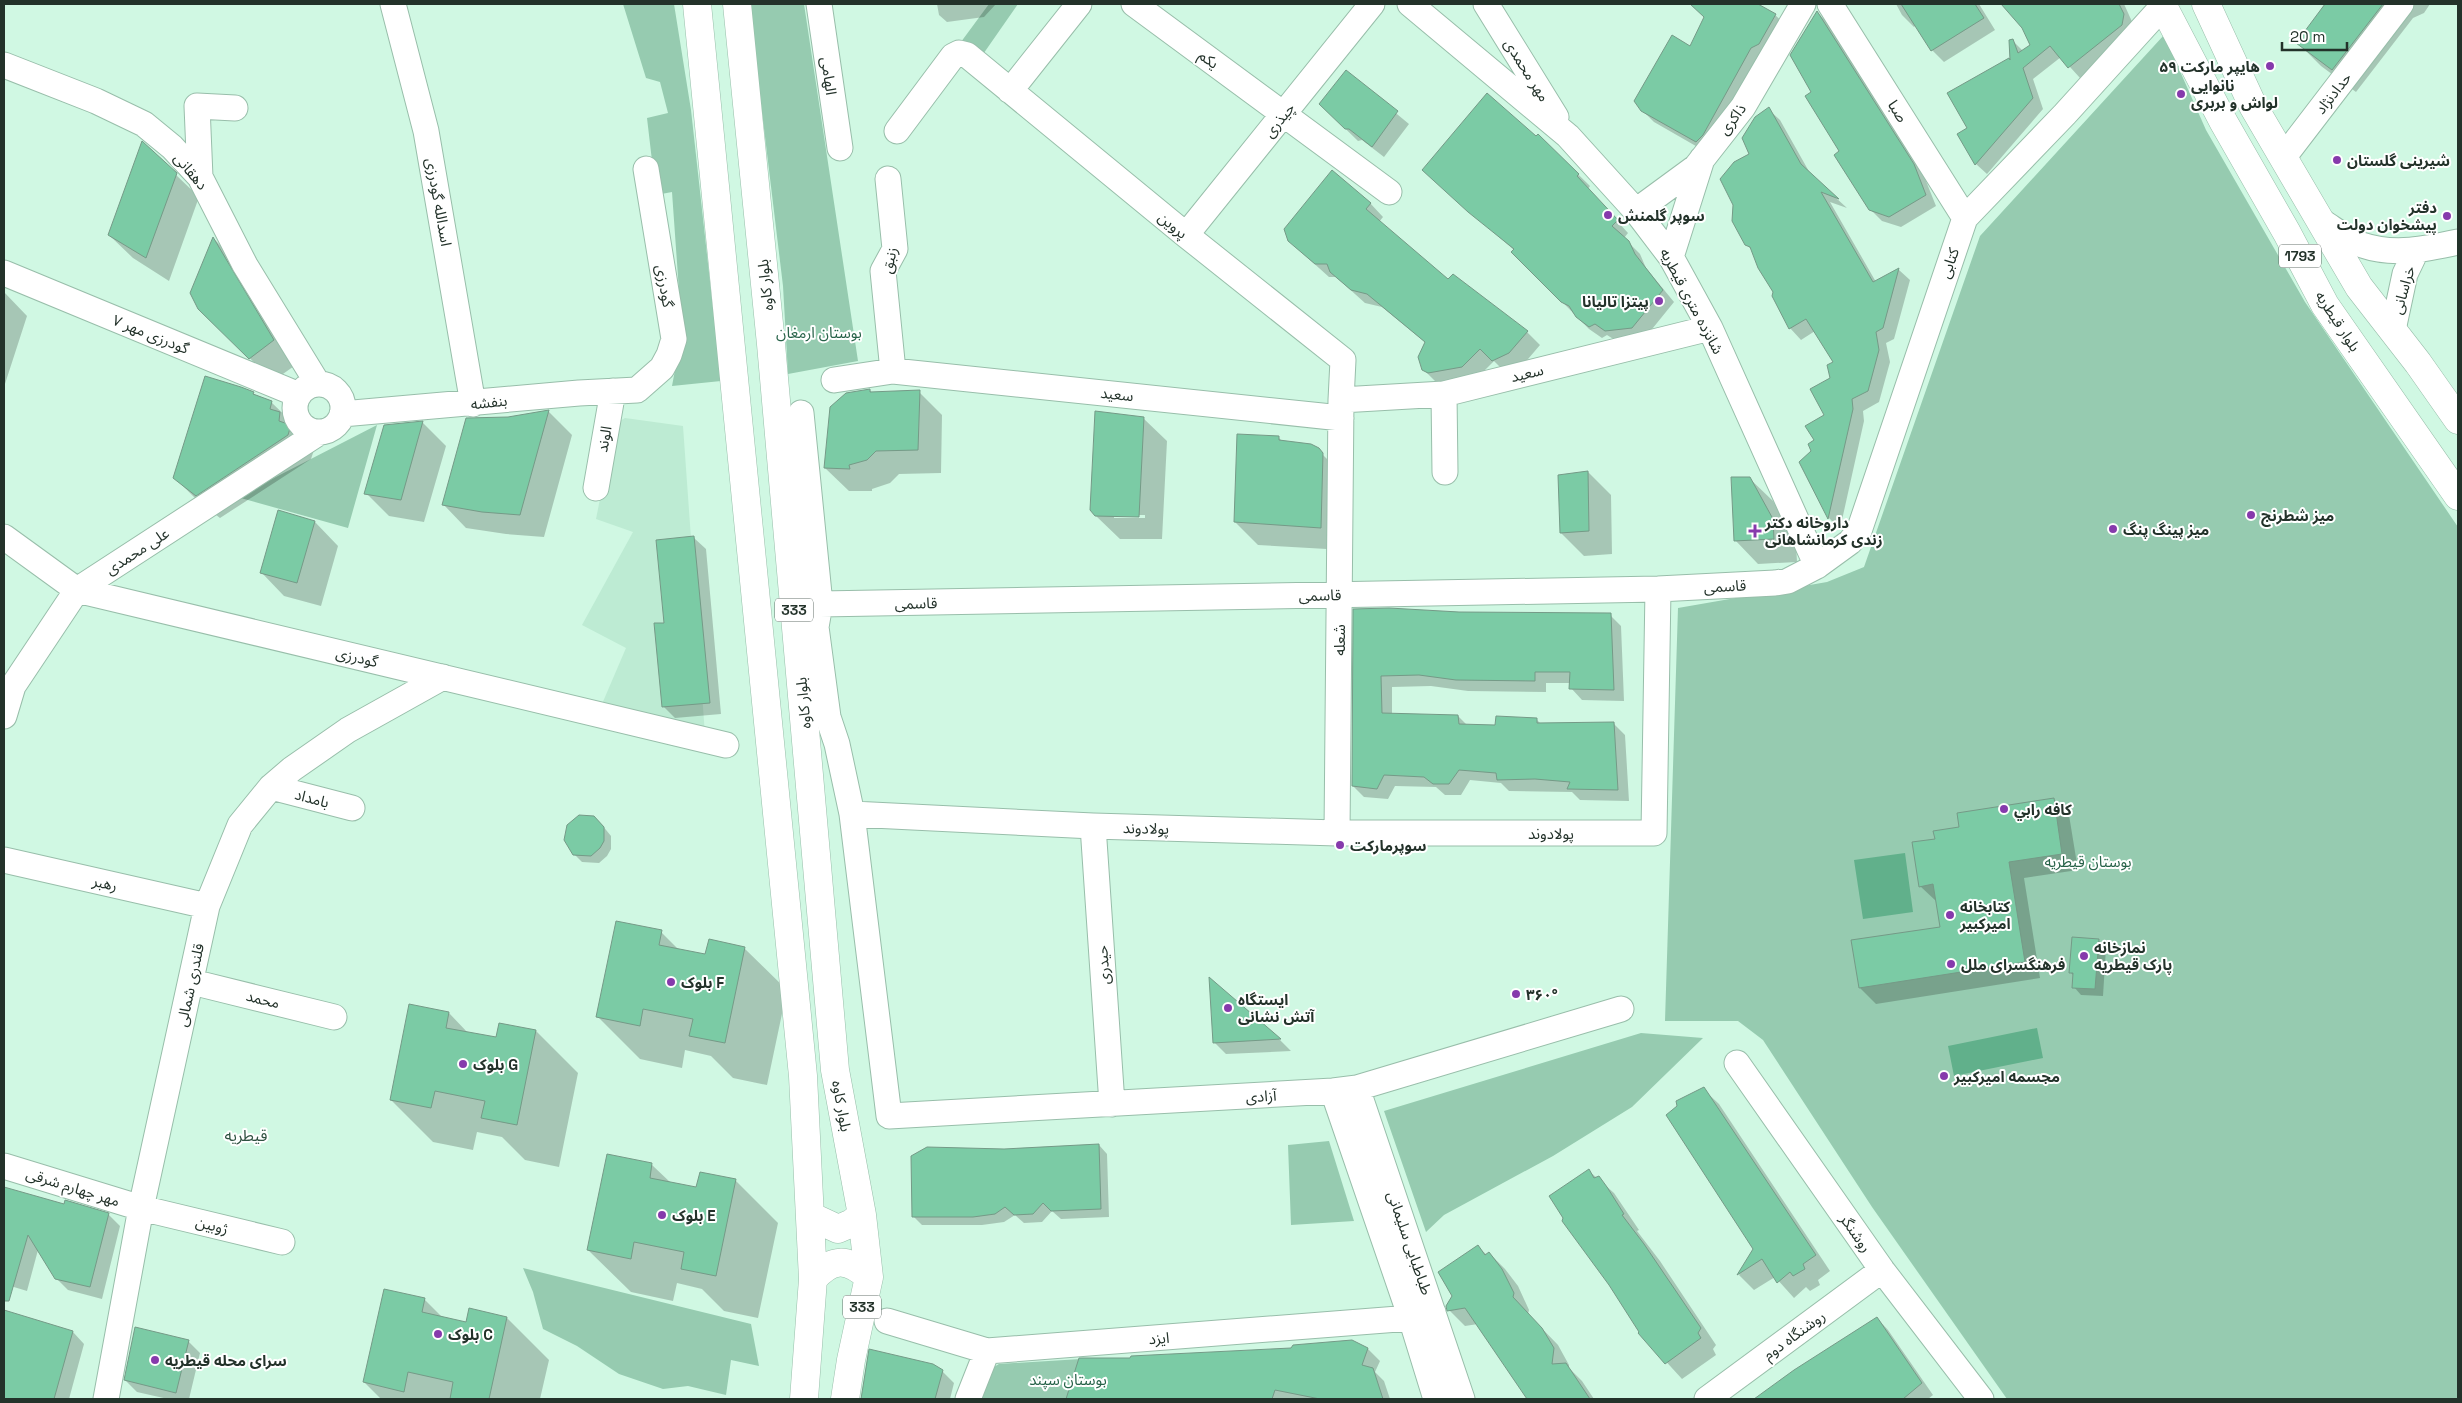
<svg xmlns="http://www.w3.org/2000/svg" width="2462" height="1403" font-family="'Space Grotesk','Noto Sans Arabic',sans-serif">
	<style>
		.built { fill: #bdebd3 }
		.green { fill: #96cbb0 }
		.water { fill: #61b08b }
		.shadow { fill: #0003; fill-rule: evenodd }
		.building { fill: #7bcba5; stroke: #759a87 }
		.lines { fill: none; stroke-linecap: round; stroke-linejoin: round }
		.street-casing { stroke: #98beaa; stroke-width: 27 }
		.primary-casing { stroke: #98beaa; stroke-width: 29 }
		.street { stroke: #fff; stroke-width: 25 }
		.primary { stroke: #fff; stroke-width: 28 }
		.poi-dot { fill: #863aac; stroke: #fff; stroke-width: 2 }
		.labels { text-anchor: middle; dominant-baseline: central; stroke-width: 4; stroke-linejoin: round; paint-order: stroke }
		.shield { fill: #fff; stroke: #65706a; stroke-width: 1 }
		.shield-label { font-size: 14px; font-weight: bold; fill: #23322a }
		.street-label { font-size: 15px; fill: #23322a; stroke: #fff }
		.poi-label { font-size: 15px; font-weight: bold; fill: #23322a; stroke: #fff; text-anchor: start }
		.park-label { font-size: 15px; fill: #266248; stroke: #fff }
		.neighbourhood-label { font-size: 16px; fill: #2f5241; stroke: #fff }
	</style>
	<rect width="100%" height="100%" fill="#d0f8e3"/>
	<!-- built -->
	<path class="built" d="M625 418 683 426 705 735 602 704 626 648 582 625 633 532 596 519 615 424Z"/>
	<!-- green -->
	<path class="green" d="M623 4H674L691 110 721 381 672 386 682 333 672 192 656 195 647 118 668 113 660 82 646 78Z
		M749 4H804L858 361 788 374 783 286Z
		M989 4H1018L979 60 958 46Z
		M2164 35 2206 130 2305 302 2458 527V1399H2007L1872 1207 1763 1040 1738 1021H1665L1678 608 1827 582 1864 567 1980 236Z
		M377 425 348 528 237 497Z
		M1641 1033 1703 1038 1632 1107 1553 1156 1444 1215 1426 1232 1384 1111Z
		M1329 1141 1354 1221 1291 1225 1288 1145Z
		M523 1268 751 1324 759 1366 731 1360 726 1395 688 1386 663 1389 619 1374 577 1346 543 1329 533 1292Z
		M1097 1358 1083 1399H978L987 1371 999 1364Z"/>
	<!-- water -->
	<path class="water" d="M1905 853 1913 912 1863 919 1854 860Z
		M2037 1028 2043 1058 1954 1076 1948 1046Z"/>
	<!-- shadow -->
	<path class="shadow" d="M937 4H996L984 17 947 22 939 15Z
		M1704 4H1755L1775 15 1787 26 1708 153 1654 122 1642 110 1691 47 1706 17 1700 11Z
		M1896 4H1979L1995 30 1944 62 1932 50 1916 25 1914 27 1902 15Z
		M2009 4H2124L2134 26 2132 36 2080 78 2061 57 2033 79 2043 109 1987 174 1976 164 1959 135 1969 128 2011 62 2013 41 2023 51 2032 46 2023 28 2009 12Z
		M2326 4H2430L2424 13 2413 18 2356 92 2321 66 2298 43Z
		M1818 13 1828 23 1924 176 1936 206 1901 227 1882 221 1870 209 1813 93Z
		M1346 72 1409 124 1384 157 1362 140 1358 141 1320 104Z
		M1768 109 1780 120 1811 175 1847 208 1830 202 1876 282 1899 270 1910 280 1894 339 1886 343 1890 362 1879 402 1863 411 1864 421 1840 529 1829 518 1800 462 1812 451 1826 416 1835 362 1815 331 1801 340 1790 328 1773 296 1775 292 1753 251 1746 244 1750 155Z
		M1538 135 1590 186 1588 189 1628 233 1624 238 1640 254 1646 268 1674 302 1644 339 1618 342 1607 335 1602 338 1589 329 1513 252 1514 250 1436 182Z
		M175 174 199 197 169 281 133 258 109 235Z
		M1370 203 1383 217 1379 222 1448 281 1527 332 1540 345 1522 366 1506 373 1494 361 1475 380 1437 383 1423 369 1426 343 1382 307 1365 303 1336 277H1329L1289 241Z
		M214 239 236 261 297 364 273 381 223 332Z
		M4 292 27 316 4 387Z
		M870 390 872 393 919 392 942 415 941 473 899 474 890 483 872 489V491H849L825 468 847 394Z
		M253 393 257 397 271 402 295 425 314 450 311 459 220 518 198 501 175 478Z
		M549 412 572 435 544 537 506 534 466 528 443 504 508 418Z
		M1143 418 1167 441 1162 539H1120L1096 516ZM1114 515H1145V518H1114Z
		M423 423 446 446 424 522 389 516 366 493 385 426Z
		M1278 437 1283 442 1322 454 1346 478 1344 550 1258 545 1235 522Z
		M1588 472 1611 495 1612 554 1584 556 1561 533Z
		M1749 478 1773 501 1796 544 1797 562 1758 564 1735 540Z
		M278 512 315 522 338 546 321 606 284 596 261 572Z
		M694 538 706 549 721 714 675 718 663 706Z
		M1355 610 1610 615 1621 626 1624 701 1582 700 1571 688V683H1546V692L1468 691 1431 686 1392 687V715L1458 716 1468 726H1496L1536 719 1541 724 1613 723 1625 735 1629 801 1580 800 1572 792 1509 791 1501 783 1470 780 1461 795H1445L1436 787 1395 786 1388 799 1364 797 1353 786Z
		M2053 799 2069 815 2078 870 2024 878 2040 978 1876 1004 1860 988 1941 928 1937 902 1920 886 1936 840Z
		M602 825 611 836V849L607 856 599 863 582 862 574 854Z
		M661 932 680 951 706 956 744 948 787 990 767 1085 733 1078 711 1056 685 1050 682 1068 640 1059 598 1017Z
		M2098 940 2106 948 2103 996 2081 995 2074 987V976L2071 973Z
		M1210 980 1280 1040 1291 1051 1226 1054 1214 1042Z
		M410 1005 449 1013 469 1034 497 1039 536 1031 578 1073 559 1167 525 1160 502 1137 477 1132 473 1150 433 1142 391 1100Z
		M1703 1089 1719 1104 1830 1271 1818 1280 1820 1285 1810 1291 1806 1287 1794 1298 1775 1277 1754 1290 1739 1275 1755 1249Z
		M1099 1145 1107 1154 1109 1217 1061 1219 1052 1211 1042 1222 1024 1223 1015 1215 1004 1222 982 1225H922L913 1216 1004 1151Z
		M608 1156 652 1165 671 1183 697 1189 735 1180 778 1223 758 1318 724 1311 702 1289 677 1283 673 1301 631 1292 588 1250Z
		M1589 1171 1614 1193 1639 1230 1637 1231 1660 1261 1716 1345 1713 1349 1716 1355 1682 1379 1640 1333Z
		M4 1188 65 1206 108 1214 120 1226 102 1299 68 1290 56 1278 38 1250 27 1291 4 1284Z
		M1478 1247 1487 1255 1489 1253 1505 1269 1518 1286 1529 1310 1528 1314 1558 1345 1569 1365V1368L1582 1381 1594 1399H1528L1478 1324 1465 1326 1449 1310Z
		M424 1299 444 1319 467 1324 507 1318 549 1360 540 1399H381L364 1382Z
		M4 1312 73 1332 84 1344 69 1399H4Z
		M1877 1318 1888 1330 1933 1395 1928 1399H1756L1795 1371Z
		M188 1341 200 1353 189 1399H168L137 1392 125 1380Z
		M1352 1341 1368 1349 1380 1361 1375 1372 1384 1381 1390 1399 1068 1398 1131 1360 1292 1349Z
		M870 1350 942 1371 954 1383 950 1399H862Z"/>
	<!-- building -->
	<path class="building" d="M1690 4H1758L1776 14 1759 44 1751 48 1703 135 1696 142 1641 111 1634 101 1672 35 1690 46 1704 17Z
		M1901 4H1975L1984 18 1931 51Z
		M2001 4H2119L2124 14 2122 25 2068 68 2050 46 2023 68 2033 98 1975 165 1957 134 1967 128 1947 93 2009 58 2010 60 2009 40 2013 39 2018 53 2030 45 2022 28Z
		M2325 4H2383L2332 70 2296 43Z
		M1817 11 1914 164 1926 195 1889 217 1869 210 1834 155 1839 151 1805 96 1811 92 1790 55Z
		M1346 70 1398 111 1372 147 1349 129H1345L1319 104Z
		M1487 93 1536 136 1538 134 1579 174 1577 176 1618 220 1612 226 1629 241 1635 254 1663 290 1632 328 1605 331 1595 324 1589 327 1576 317 1569 306 1561 302 1511 252 1514 249 1468 212 1422 170Z
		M1769 107 1801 164 1839 199 1821 192 1873 282 1899 268 1883 328 1876 332 1879 350 1868 391 1852 399 1853 409 1828 519 1799 462 1811 451 1808 444 1814 440 1805 426 1824 415 1810 389 1830 378 1827 365 1833 362 1806 319 1789 329 1772 296 1773 292 1758 268 1750 247 1745 245 1732 221 1733 205 1720 179 1734 162 1749 154 1742 138 1755 117Z
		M142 141 177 173 146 258 108 235Z
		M1332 170 1371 203 1366 209 1448 279 1453 274 1528 331 1509 353 1492 361 1480 349 1462 367 1428 373 1422 370 1418 357 1425 342 1367 294 1351 290 1330 272 1327 264H1315L1288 241 1284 229Z
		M213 237 274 340 249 359 198 309 190 293Z
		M205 376 241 387 254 392 253 394 272 401 270 409 280 412 279 421 291 425 288 435 196 496 173 478Z
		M870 389V392L920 390 918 450 876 451 867 460 849 465 850 469 824 468 830 407 846 393Z
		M549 410 520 515 482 512 442 505 466 418 508 417Z
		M1095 411 1144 417 1139 517 1095 516 1090 510Z
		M423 421 401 500 364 494 384 425Z
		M1237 434 1279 436V440L1311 444 1319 448 1323 453 1321 528 1234 522Z
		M1588 471 1589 531 1560 533 1558 475Z
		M1731 477H1750L1773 519 1774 539 1734 541Z
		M278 510 315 521 297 583 260 573Z
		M694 536 710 703 662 707 654 623H664L656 540Z
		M1389 608 1459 612 1611 613 1614 690 1569 689 1570 672H1535V681L1456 680 1419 675 1381 676 1382 713 1458 715 1459 724 1495 725 1496 716 1537 718V723L1614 722 1618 790 1567 789 1570 782 1535 779 1497 780 1496 773 1459 770 1449 784H1433L1424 777 1384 775 1377 789 1352 786 1353 609Z
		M2054 798 2062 854 2009 862 2025 962 1859 988 1851 940 1940 927 1933 884 1919 887 1912 842 1935 839 1933 831 1959 827 1957 813Z
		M579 815 594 816 604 827V841L600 848 591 856 573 855 564 840 567 825Z
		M616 921 662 930 659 945 705 954 709 939 745 947 725 1043 689 1036 693 1019 643 1009 640 1026 596 1017Z
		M2072 937 2099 939 2095 989 2072 988 2073 973H2069Z
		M1209 977 1281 1039 1213 1043Z
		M409 1004 449 1012 446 1028 496 1037 499 1023 536 1030 517 1125 481 1118 485 1101 435 1091 431 1108 390 1100Z
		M1704 1087 1816 1255 1803 1264 1805 1269 1793 1276 1790 1272 1777 1283 1762 1259 1737 1275 1753 1249 1666 1115 1677 1106 1676 1101Z
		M1099 1144 1101 1209 1051 1211 1043 1203 1033 1214 1014 1215 1005 1207 995 1214 973 1217H912L911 1156 927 1147 1004 1149Z
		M607 1154 652 1163 650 1178 696 1187 700 1172 736 1179 716 1276 681 1269 684 1252 634 1242 631 1259 587 1250Z
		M1589 1169 1594 1178 1599 1176 1607 1187 1624 1214 1622 1215 1644 1244 1701 1328 1698 1333 1701 1338 1665 1364 1638 1333 1639 1332 1609 1285 1562 1221 1563 1218 1549 1196Z
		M4 1187 64 1204 65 1200 109 1213 90 1287 55 1279 28 1235 9 1301H4Z
		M1478 1245 1485 1255 1489 1252 1502 1269 1514 1293 1513 1297 1542 1328 1554 1348 1552 1364 1566 1363 1590 1399H1527L1465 1308 1447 1311 1446 1306 1452 1296 1438 1272Z
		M384 1289 425 1298 422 1312 466 1322 469 1308 507 1317 489 1399H450L453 1382 408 1372 404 1392 363 1382Z
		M4 1310 73 1331 54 1399H4Z
		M1877 1317 1922 1383 1903 1399H1754L1794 1370Z
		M135 1327 189 1340 176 1393 124 1380Z
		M1352 1340 1368 1348 1362 1365 1373 1368 1383 1399H1320L1275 1390 1272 1399H1066L1079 1358H1130L1131 1356 1291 1348 1293 1345Z
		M869 1349 933 1364 943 1370 935 1399H861Z"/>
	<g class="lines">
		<defs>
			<path id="street" d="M393 4 426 131 473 404
				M819 4 840 148
				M1134 4 1389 192
				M1410 4 1568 136 1636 211 1671 257 1710 328 1817 566
				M1486 4 1556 117
				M1830 4 1965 218
				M4 65 96 101 144 124 172 147 200 177 245 265 318 384
				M1010 91 1079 4
				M897 131 953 56 959 53 967 55 1186 235 1343 360 1341 400 1337 833
				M2283 158 2401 4
				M200 177 197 106 235 108
				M888 179 895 249 883 271 893 371
				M1636 211 1696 167 1743 107 1803 4
				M2321 221C2334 229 2347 240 2362 245 2394 256 2426 249 2458 242
				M1186 235 1372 4
				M1671 257 1702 159
				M4 273 299 395
				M2393 330 2405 274 2416 251
				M834 380 893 371 1341 418
				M295 408a24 24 0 1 1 48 0a24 24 0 1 1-48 0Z
				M1444 394 1445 472
				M1341 400 1444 394 1710 328
				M801 413 820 604 816 627 828 717 837 744 852 814 889 1116 1333 1091 1357 1088 1621 1009
				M342 414 579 393 637 390 662 368 669 355 674 339 646 169
				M596 488 613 391
				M4 537 77 590 726 745
				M820 604 1658 589 1775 583 1788 581 1817 566 1850 542 1859 531 1965 218 2065 114 2163 6
				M4 716 13 686 77 590 320 432
				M271 787 352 808
				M852 814 1093 826 1337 833H1654L1658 589
				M1093 826 1112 1104
				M4 860 207 906
				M192 982 334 1017
				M1737 1063 1882 1270 1981 1399
				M1357 1088 1462 1399
				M1333 1091 1411 1318 1436 1399
				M4 1166 141 1208 282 1242
				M887 1321 987 1351 1411 1318 1433 1312
				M106 1399 141 1208 207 906 240 825 271 787 292 769 348 730 443 677
				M968 1399 987 1351
				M1707 1399 1882 1270"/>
			<path id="primary" d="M697 4 803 1076 813 1279 804 1399
				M737 4 771 344 835 1070 862 1215 869 1277 851 1360 845 1399
				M2162 4 2223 121 2287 233 2325 305 2458 496
				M2206 4 2253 106 2359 287 2418 363 2458 420
				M810 1216 838 1229 852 1223 862 1215
				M813 1279C833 1257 847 1258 869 1277"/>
		</defs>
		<!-- street casing -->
		<use href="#street" class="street-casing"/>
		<!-- primary casing -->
		<use href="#primary" class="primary-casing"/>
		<!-- street -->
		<use href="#street" class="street"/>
		<!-- primary -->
		<use href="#primary" class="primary"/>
	</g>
	<!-- markers -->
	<g class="poi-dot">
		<circle cx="2270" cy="66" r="5"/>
		<circle cx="2181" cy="94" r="5"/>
		<circle cx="2337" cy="160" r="5"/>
		<circle cx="1608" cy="215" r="5"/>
		<circle cx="2447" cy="216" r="5"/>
		<circle cx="1659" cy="301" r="5"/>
		<circle cx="2251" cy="515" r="5"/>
		<circle cx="2113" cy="529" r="5"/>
		<path d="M1752.5 523.5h5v5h5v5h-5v5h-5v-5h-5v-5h5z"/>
		<circle cx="2004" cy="809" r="5"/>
		<circle cx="1340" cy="845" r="5"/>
		<circle cx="1950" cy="915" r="5"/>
		<circle cx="2084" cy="956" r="5"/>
		<circle cx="1951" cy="964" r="5"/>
		<circle cx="671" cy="982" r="5"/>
		<circle cx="1516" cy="994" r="5"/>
		<circle cx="1228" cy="1008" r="5"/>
		<circle cx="463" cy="1064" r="5"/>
		<circle cx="1944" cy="1076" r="5"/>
		<circle cx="662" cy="1215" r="5"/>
		<circle cx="438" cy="1334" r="5"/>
		<circle cx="155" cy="1360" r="5"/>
	</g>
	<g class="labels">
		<!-- shield labels -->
		<g class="shield">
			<rect x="2279" y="244.5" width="42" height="23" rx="4"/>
			<rect x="775" y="598.5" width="38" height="23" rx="4"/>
			<rect x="843" y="1295.5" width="38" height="23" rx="4"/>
		</g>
		<g class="shield-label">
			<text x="2300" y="256">1793</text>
			<text x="794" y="610">333</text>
			<text x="862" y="1307">333</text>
		</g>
		<!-- street labels -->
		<g class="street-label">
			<text transform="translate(1209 59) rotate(37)">یکم</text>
			<text transform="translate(1527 70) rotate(58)">مهر محمدی</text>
			<text transform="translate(829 76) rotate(82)">الهامی</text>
			<text transform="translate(2333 93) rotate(-52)">حدادنژاد</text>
			<text transform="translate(1898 111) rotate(58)">صبا</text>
			<text transform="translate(1732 119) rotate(-53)">ذاکری</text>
			<text transform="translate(1279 120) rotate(-51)">چیذری</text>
			<text transform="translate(191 171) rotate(50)">دهقانی</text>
			<text transform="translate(439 202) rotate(80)">اسدالله گودرزی</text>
			<text transform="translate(1173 225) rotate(39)">پروین</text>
			<text transform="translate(889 260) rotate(-75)">زنبق</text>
			<text transform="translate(1949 263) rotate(-71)">کتابی</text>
			<text transform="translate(765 285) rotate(-96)">بلوار کاوه</text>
			<text transform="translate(665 286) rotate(80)">گودرزی</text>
			<text transform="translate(2403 290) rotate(-74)">خراسانی</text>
			<text transform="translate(1692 301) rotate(62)">شانزده متری قیطریه</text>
			<text transform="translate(2338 321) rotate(57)">بلوار قیطریه</text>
			<text transform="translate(151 334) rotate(22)">گودرزی مهر ۷</text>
			<text transform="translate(1527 373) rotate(-14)">سعید</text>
			<text transform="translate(1117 394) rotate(6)">سعید</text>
			<text transform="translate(489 402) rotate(-6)">بنفشه</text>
			<text transform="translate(604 439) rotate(-80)">الوند</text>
			<text transform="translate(137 551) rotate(-33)">علی محمدی</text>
			<text transform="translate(1725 586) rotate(-3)">قاسمی</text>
			<text transform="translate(1320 595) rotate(-1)">قاسمی</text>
			<text transform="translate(916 603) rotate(-1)">قاسمی</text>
			<text transform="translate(1339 640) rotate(-90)">شعله</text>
			<text transform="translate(357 657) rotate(13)">گودرزی</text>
			<text transform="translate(803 703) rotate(-95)">بلوار کاوه</text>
			<text transform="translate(312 798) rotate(15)">بامداد</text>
			<text transform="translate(1146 828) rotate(1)">پولادوند</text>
			<text x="1551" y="833">پولادوند</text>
			<text transform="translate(105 883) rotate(13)">رهبر</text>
			<text transform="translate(1103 965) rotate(-94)">حیدری</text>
			<text transform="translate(190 985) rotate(-78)">قلندری شمالی</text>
			<text transform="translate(263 999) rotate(14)">محمد</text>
			<text transform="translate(1261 1096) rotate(-3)">آزادی</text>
			<text transform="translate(842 1106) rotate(80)">بلوار کاوه</text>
			<text transform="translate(73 1187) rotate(17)">مهر چهارم شرقی</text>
			<text transform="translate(212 1225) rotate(14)">ژوبین</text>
			<text transform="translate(1856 1233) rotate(55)">روشنگر</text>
			<text transform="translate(1410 1243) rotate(71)">طباطبایی سلیمانی</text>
			<text transform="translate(1794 1335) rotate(-36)">روشنگاه دوم</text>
			<text transform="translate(1159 1338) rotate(-4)">ایزد</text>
		</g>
		<!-- poi labels -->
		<g class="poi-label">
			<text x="2260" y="66" text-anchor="end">هایپر مارکت ۵۹</text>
			<text x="2191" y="85">نانوایی<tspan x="2191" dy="17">لواش و بربری</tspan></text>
			<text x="2347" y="160">شیرینی گلستان</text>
			<text x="2437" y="207" text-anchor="end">دفتر<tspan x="2437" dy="17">پیشخوان دولت</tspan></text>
			<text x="1618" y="215">سوپر گلمنش</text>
			<text x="1649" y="301" text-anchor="end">پیتزا تالیانا</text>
			<text x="2261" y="515">میز شطرنج</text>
			<text x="1765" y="522">داروخانه دکتر<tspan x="1765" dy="17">زندی کرمانشاهانی</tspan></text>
			<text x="2123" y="529">میز پینگ پنگ</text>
			<text x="2014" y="809">كافه رابي</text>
			<text x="1350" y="845">سوپرمارکت</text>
			<text x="1960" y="906">کتابخانه<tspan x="1960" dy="17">امیرکبیر</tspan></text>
			<text x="2094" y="947">نمازخانه<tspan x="2094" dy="17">پارک قیطریه</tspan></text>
			<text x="1961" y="964">فرهنگسرای ملل</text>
			<text x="681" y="982">بلوک F</text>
			<text x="1526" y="994">۳۶۰°</text>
			<text x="1238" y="999">ایستگاه<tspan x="1238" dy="17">آتش نشانی</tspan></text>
			<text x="473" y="1064">بلوک G</text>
			<text x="1954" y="1076">مجسمه امیرکبیر</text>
			<text x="672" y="1215">بلوک E</text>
			<text x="448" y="1334">بلوک C</text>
			<text x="165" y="1360">سرای محله قیطریه</text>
		</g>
		<!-- park labels -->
		<g class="park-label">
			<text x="819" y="332">بوستان ارمغان</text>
			<text x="2088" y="861">بوستان قیطریه</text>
			<text x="1068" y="1379">بوستان سپند</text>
		</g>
		<!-- neighbourhood labels -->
		<g class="neighbourhood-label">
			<text x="246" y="1135">قیطریه</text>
		</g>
	</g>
	<!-- border -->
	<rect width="2462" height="1403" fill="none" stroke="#23322a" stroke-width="10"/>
	<!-- scale -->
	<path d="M2282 42v8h65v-8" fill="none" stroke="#23322a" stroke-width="2.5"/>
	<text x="2290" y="42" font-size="15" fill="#23322a" stroke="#ffffff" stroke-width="4" paint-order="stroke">20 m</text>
</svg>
